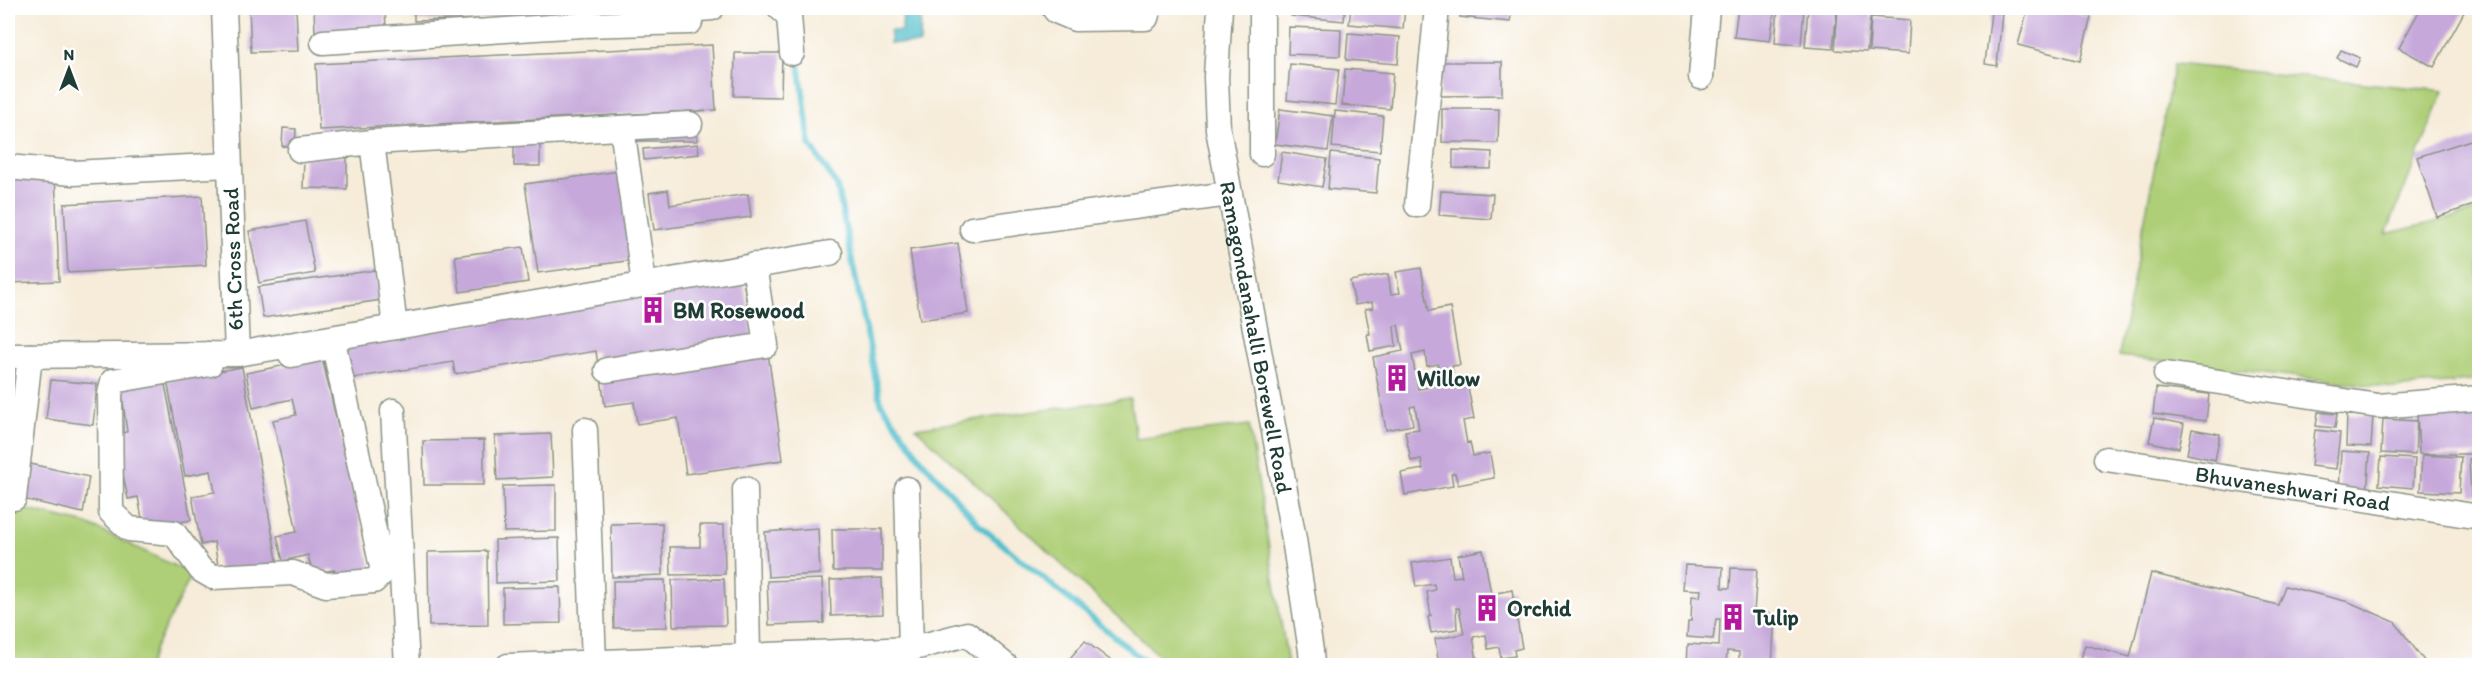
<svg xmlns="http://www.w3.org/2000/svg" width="2487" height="673" font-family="Itim,sans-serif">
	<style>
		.green { fill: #aecf77; stroke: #668656; stroke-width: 1.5 }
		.water { fill: #54c0ce; stroke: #3a7e81; stroke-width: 1.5 }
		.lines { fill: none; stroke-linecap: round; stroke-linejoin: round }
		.stream { stroke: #54c0ce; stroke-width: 6 }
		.building { fill: #c6a9da }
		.minor-casing { stroke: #8a9486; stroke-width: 27 }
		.minor { stroke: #fff; stroke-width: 24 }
		.labels { text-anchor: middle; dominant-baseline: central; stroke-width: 5; stroke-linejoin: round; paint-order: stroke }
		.street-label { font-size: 22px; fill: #1f3d34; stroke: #fff }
		.poi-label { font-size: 22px; font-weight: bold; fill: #1f3d34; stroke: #fff; text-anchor: start }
	</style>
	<rect width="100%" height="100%" fill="#fff"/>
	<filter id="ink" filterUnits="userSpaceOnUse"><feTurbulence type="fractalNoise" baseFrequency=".0167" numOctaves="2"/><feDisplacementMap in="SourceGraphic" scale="12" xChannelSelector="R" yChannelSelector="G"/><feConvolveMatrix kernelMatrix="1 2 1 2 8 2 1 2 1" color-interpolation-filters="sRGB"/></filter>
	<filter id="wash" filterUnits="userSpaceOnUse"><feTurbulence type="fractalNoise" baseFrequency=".008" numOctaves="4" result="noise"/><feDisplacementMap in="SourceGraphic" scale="24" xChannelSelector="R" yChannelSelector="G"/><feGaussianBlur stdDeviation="1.35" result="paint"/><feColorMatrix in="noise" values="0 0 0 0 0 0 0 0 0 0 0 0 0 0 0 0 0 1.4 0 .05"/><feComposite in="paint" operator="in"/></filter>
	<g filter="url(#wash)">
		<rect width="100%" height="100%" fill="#f6ecd9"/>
		<!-- green -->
		<path class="green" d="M2174 64 2444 91 2386 234 2479 211V380L2393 388 2119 356Z
			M1130 398 1136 439 1249 425 1288 665H1169L916 428Z
			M8 505 87 524 192 574 155 648 149 665 8 666Z"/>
		<!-- water -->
		<path class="water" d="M903 8H921L920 44 890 43V31H902Z"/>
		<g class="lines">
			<!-- stream -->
			<path class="stream" d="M798 56 810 144 837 186 881 403 920 458 979 525 1150 666"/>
		</g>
		<g id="blocks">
			<!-- building -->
			<path class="building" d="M249 8H296L298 51 251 52Z
				M314 8H385L386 29 315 33Z
				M414 8H546V17L414 21Z
				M602 8H669V19L602 18Z
				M1291 8H1345L1344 21 1291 16Z
				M1351 8H1405L1403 29 1349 24Z
				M1461 8H1512L1510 22 1460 17Z
				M1738 8H1775L1770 41 1734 37Z
				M1778 8H1804L1801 45 1775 43Z
				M1808 8H1837L1833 49 1805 47Z
				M1838 8H1871L1867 52 1835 50Z
				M1874 8H1899V12H1874Z
				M2028 8H2077L2076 14 2091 17 2080 61 2018 45Z
				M2421 8H2455L2464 12 2434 67 2399 48Z
				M1991 12 2002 13 1997 66 1985 64Z
				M1871 17 1910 20 1908 54 1869 51Z
				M1289 27 1341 29 1340 56 1288 54Z
				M1348 33 1400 37 1398 64 1346 60Z
				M712 45 716 110 319 130 316 64Z
				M2341 50 2360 58 2356 67 2337 58Z
				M735 53H782L781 97 734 96Z
				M1440 62H1502V95L1440 96Z
				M1290 64 1339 69 1335 105 1287 100Z
				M1345 69 1393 73 1390 109 1342 105Z
				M1280 109 1333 116 1328 151 1275 144Z
				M1442 109H1499L1498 143 1442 142Z
				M1335 111 1383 116 1380 151 1332 147Z
				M283 128 296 129 295 147 282 146Z
				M632 129H697V141H632Z
				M2477 138 2480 145V203L2437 217 2417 157Z
				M514 140H540V166H514Z
				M698 144 699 154 644 160 643 149Z
				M1453 150 1492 152 1491 169 1453 168Z
				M1282 152 1327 159 1322 187 1278 180Z
				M1331 153 1379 158 1376 193 1328 189Z
				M304 157H347V189L303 188Z
				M620 171 633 260 538 273 525 184Z
				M55 172 59 281 8 283V174Z
				M668 190 670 205 748 194 751 217 654 230 649 193Z
				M1441 191 1493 194 1491 219 1439 215Z
				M202 196 206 265 68 273 64 204Z
				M305 221 315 273 259 283 249 231Z
				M958 243 968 313 920 320 910 250Z
				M523 247 528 282 460 292 455 256Z
				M1421 268 1429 311 1450 307 1460 365 1452 366 1453 372 1440 375 1438 364 1427 366 1425 352 1412 355 1418 389 1454 382 1455 389 1468 387 1474 419 1463 421 1467 443 1470 442 1473 456 1490 453 1494 478 1458 485 1455 473 1451 474 1453 486 1405 495 1401 473 1423 469 1421 459 1411 461 1405 431 1419 429 1415 406 1410 407 1413 425 1386 430 1373 357 1403 351 1398 325 1394 326 1396 346 1370 351 1367 334H1370L1365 309 1373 308 1372 302 1355 305 1350 281 1388 274 1391 294 1400 293 1396 272Z
				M376 270 381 300 263 318 258 287Z
				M743 280 753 340 598 366 596 351 455 374 453 362 347 379 342 345Z
				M768 353 783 460 686 474 678 418 637 424 634 402 605 406 601 378Z
				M322 358 372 572 338 579 334 570 312 573 308 555 283 561 277 536 297 532 273 420 296 415 292 399 253 408 246 373Z
				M242 367 278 565 220 576 214 542 201 545 192 496 215 492 211 471 185 476 167 380Z
				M8 377 12 378 9 426H8Z
				M164 379 191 520 144 529 138 497 128 499 115 434 127 432 121 387Z
				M51 380 97 384 93 425 46 419Z
				M2156 388 2209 394 2206 421 2153 414Z
				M2480 407V454H2419L2417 412Z
				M2318 412 2337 414 2335 428 2316 426Z
				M2347 415 2373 416 2371 447 2346 446Z
				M2154 418 2184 424 2179 448 2149 442Z
				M2383 419 2417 421 2415 455 2381 453Z
				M2192 429 2220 434 2215 460 2187 454Z
				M2315 430 2340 433 2336 469 2311 466Z
				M551 434 553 477 497 480 495 436Z
				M484 440V485H424L423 441Z
				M2341 451 2370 453 2367 495 2339 493Z
				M2480 454V495H2471L2469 459Z
				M2422 455 2461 457 2459 493 2420 491Z
				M2381 457 2415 459 2413 488 2379 485Z
				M31 464 89 477 83 513 23 499Z
				M556 485V531L504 532 503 486Z
				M662 523 663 575 612 577 611 524Z
				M700 525H724L725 574 671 575 670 547H700Z
				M818 528 820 574 768 577 765 532Z
				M832 529H882V571H833Z
				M559 538 560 581 496 583 495 540Z
				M1483 550 1491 594 1512 590 1522 648 1514 650 1515 656 1501 658 1499 647 1488 649 1486 635 1473 637 1478 666H1439L1435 639 1464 634 1459 608H1456L1457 629 1431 633 1428 617 1431 616 1427 592 1435 590 1434 584 1416 587 1412 563 1450 557 1453 577 1462 576 1458 555Z
				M487 551 488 625 429 626 428 552Z
				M1685 565 1723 567 1722 588H1730L1731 568 1757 569 1754 613 1775 614 1772 666H1739V652L1727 651 1726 666H1687L1688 644 1719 646 1720 619H1716L1713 639 1687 637 1688 621H1691L1692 596 1700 597 1701 590 1683 589Z
				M2151 573 2278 605 2285 586 2349 602 2395 622 2428 666H2079L2085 645 2130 657Z
				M882 578 883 614 831 616 830 580Z
				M724 579 726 625 673 626 672 580Z
				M822 579 824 623 769 625 767 581Z
				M665 580 667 627 614 628 613 581Z
				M560 587 561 623 503 624V588Z
				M1085 641 1118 666H1063Z"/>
		</g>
	</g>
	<g filter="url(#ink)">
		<use href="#blocks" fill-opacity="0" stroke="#8a9486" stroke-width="1.5"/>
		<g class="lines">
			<defs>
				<g id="minor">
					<path d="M780 8 789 16 792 53"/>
					<path d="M1054 8 1056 11 1075 19 1146 18 1149 8"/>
					<path id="s1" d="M1220 8 1216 77 1218 129 1294 539 1311 651 1312 666"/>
					<path d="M1262 8V154"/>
					<path d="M686 10 712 8"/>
					<path d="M323 42 582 25 690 22 686 8"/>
					<path d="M1701 77 1707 8"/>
					<path d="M622 128 644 284"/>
					<path d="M372 142 395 327"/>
					<path d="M300 150 372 142 690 124"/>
					<path d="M8 167 73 173 229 165"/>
					<path d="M1417 205 1437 8"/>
					<path d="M972 229 1229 194"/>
					<path d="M209 354 210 364 113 381 110 394 111 512 129 529 174 533 201 570 213 577 293 573 326 585 374 581 382 573V567L334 346 291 355 286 345"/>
					<path d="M237 354 830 253"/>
					<path d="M8 356 237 354 224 8"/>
					<path d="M607 370 766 345 754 265"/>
					<path d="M2166 374 2378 406 2480 398"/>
					<path d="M393 411 407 666"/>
					<path d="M585 430 594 662"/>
					<path id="s2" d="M2106 459 2480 517"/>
					<path d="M745 489 748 655"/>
					<path d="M907 489 911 649"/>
					<path d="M14 498 30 356"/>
					<path d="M508 666 911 649 967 634 1006 666"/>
				</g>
			</defs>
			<!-- minor casing -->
			<use href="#minor" class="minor-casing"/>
			<!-- minor -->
			<use href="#minor" class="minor"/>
		</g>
	</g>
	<!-- icons -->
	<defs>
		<symbol id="building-bare" viewBox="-9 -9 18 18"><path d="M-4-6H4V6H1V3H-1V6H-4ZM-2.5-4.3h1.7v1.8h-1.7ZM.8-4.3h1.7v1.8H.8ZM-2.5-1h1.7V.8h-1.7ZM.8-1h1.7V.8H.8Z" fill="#b5179e" stroke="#fff" stroke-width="2.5" paint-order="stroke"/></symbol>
	</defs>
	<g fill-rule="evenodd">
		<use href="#building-bare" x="634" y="291" width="38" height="38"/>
		<use href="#building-bare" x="1378" y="359" width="38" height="38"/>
		<use href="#building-bare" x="1468" y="589" width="38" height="38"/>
		<use href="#building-bare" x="1714" y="598" width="38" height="38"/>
	</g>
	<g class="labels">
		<!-- street labels -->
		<g class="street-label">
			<text transform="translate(233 259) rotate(-92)">6th Cross Road</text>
			<text stroke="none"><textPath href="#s1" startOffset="333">Ramagondanahalli Borewell Road</textPath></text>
			<text stroke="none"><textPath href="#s2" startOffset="189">Bhuvaneshwari Road</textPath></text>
		</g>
		<!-- poi labels -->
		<g class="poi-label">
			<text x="673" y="310">BM Rosewood</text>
			<text x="1417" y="378">Willow</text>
			<text x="1507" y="608">Orchid</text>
			<text x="1753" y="617">Tulip</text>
		</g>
	</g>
	<!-- margin -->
	<rect width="2487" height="673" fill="none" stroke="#fff" stroke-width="30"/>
	<!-- north arrow -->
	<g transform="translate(69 69)" stroke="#ffffff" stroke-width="4.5" paint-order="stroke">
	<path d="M0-4.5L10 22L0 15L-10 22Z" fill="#1f3d34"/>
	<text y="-9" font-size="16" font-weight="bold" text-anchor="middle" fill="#1f3d34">N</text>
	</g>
</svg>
